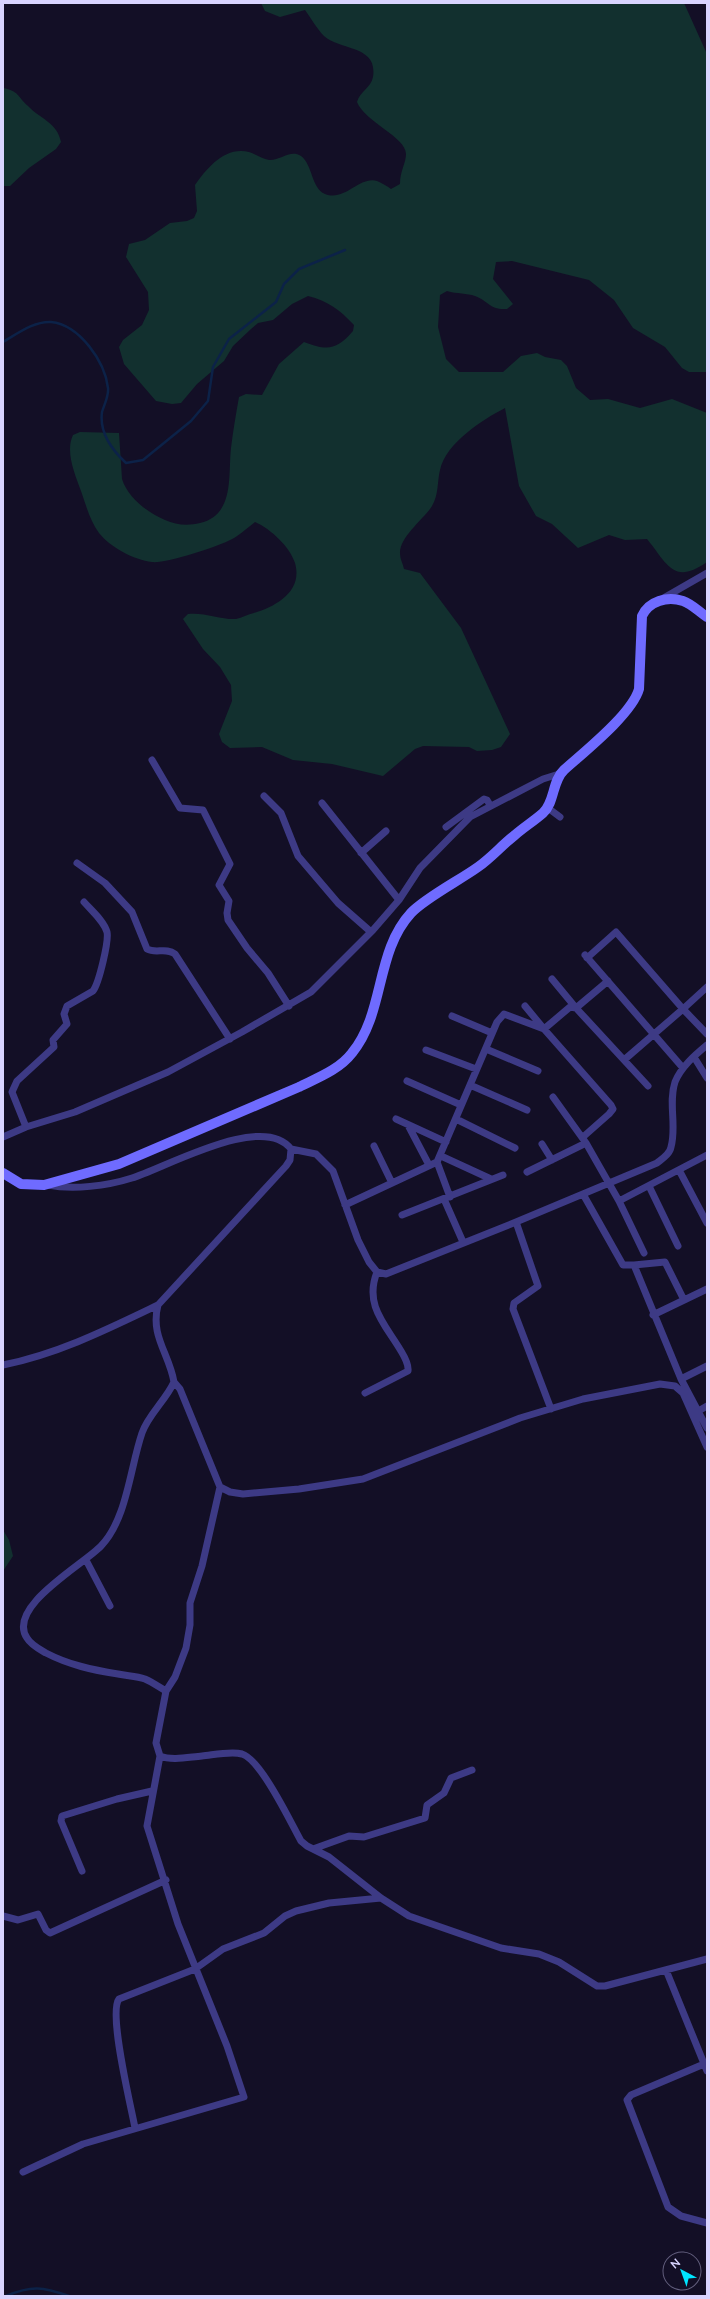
<svg xmlns="http://www.w3.org/2000/svg" width="710" height="2299" font-family="Lato,sans-serif">
	<style>
		.green { fill: #12302f }
		.lines { fill: none; stroke-linecap: round; stroke-linejoin: round }
		.stream { stroke: #0c2248; stroke-width: 2.5 }
		.street { stroke: #3d3a85; stroke-width: 7 }
		.secondary { stroke: #6f6bff; stroke-width: 10 }
	</style>
	<rect width="100%" height="100%" fill="#130f26"/>
	<!-- green -->
	<path class="green" d="M261 3H684L707 54V372H689L682 368 665 347 633 328 614 300 589 280 512 261 496 262 493 279 513 304 507 309C489 310 489 301 475 296 467 293 457 294 447 291L440 295 438 327 446 359 459 372H503L521 356 537 353 545 357 561 360 567 366 576 388 590 400 608 399 640 408 672 399 707 413V562C673 586 667 563 647 539L625 540 609 535 578 548 552 524 536 516 519 486 505 408C482 420 446 443 440 470 437 482 439 494 432 506 424 519 399 537 400 554 400 559 403 564 404 569L420 573 461 628 510 734 501 747 492 750 477 751 469 747 423 746 415 749 383 776 332 764 293 760 262 747 230 748 222 742 219 734 232 701 231 685 220 667 203 649 183 619 188 614C204 612 222 620 236 619 242 618 248 614 254 613 277 606 303 591 295 563 290 547 271 529 255 522 247 528 238 537 228 541 216 547 164 564 152 562 134 560 110 547 99 533 90 521 86 505 81 491 75 474 65 452 73 435L80 432 119 433 122 479C128 498 147 512 165 520 176 525 188 526 200 523 235 515 228 475 231 448 233 431 236 414 239 397L246 394 262 395 279 364 304 342C327 351 337 350 353 331L354 325C340 310 328 301 308 296L292 304 273 320 258 323 251 329 233 346 224 361 197 384 181 403 172 404 156 401 124 364 119 347 123 340 142 325 149 310 148 292 126 257 129 244 145 240 170 223 187 221 194 218 197 211 195 185C207 168 225 146 249 152 255 154 262 159 269 160 280 161 290 149 301 156 313 165 311 188 325 194 345 202 359 176 377 181 382 183 387 186 391 189L400 184C400 171 406 163 406 154 406 137 365 122 357 102 360 91 371 88 373 77 378 45 341 51 324 36 317 29 311 18 305 10L280 17 265 11Z
		M3 88C19 91 17 96 28 106 40 119 57 122 61 142L56 149 29 168 10 186H3Z
		M3 1530 9 1540 13 1556 3 1571Z"/>
	<g class="lines">
		<!-- stream -->
		<path class="stream" d="M3 342C17 334 34 321 51 322 80 325 105 362 108 388 109 396 104 405 102 412 99 433 112 450 126 463L143 460 191 421 208 401 213 367 229 339 276 302 284 284 299 269 345 250
			M6 2296C32 2285 43 2287 69 2296"/>
		<!-- street -->
		<path class="street" d="M660 600 707 573
			M152 760 180 808 203 810 230 864 219 885 229 901 227 913 228 920 247 948 268 973 289 1006
			M264 796 281 813 298 856 338 903 371 932
			M322 803 399 900
			M548 808 560 817
			M446 827 484 799 487 800 490 805
			M361 853 386 831
			M77 863 105 883 132 912 147 949C156 954 166 947 175 954L230 1039
			M585 955 683 1068
			M587 958 616 932 683 1009 707 987
			M552 979 576 1008 608 981
			M525 1006 544 1029 570 1007 576 1008 648 1086
			M452 1016 492 1033
			M486 1049 538 1071
			M426 1050 476 1069
			M694 1057 707 1078
			M624 1060 683 1009 707 1034
			M407 1081 461 1105
			M470 1085 527 1110
			M553 1097 586 1143 619 1201 707 1155
			M396 1119 446 1142
			M456 1119 515 1148
			M408 1125 429 1165
			M26 1127 12 1092 17 1081 54 1047 53 1040 67 1024 64 1014 67 1006 93 991C99 983 109 941 107 932 104 921 92 911 84 902
			M3 1137 26 1127 75 1112 168 1072 242 1032 311 992 373 930 399 900 420 868 470 817 543 779 559 774
			M542 1144 552 1160
			M374 1146 392 1183
			M291 1149 316 1154 333 1171 358 1240 369 1262 377 1272 386 1274 516 1222 657 1163C662 1159 670 1154 671 1147 677 1126 668 1103 675 1082 681 1067 695 1055 707 1045
			M441 1156 491 1179
			M437 1162 450 1197
			M679 1170 707 1223
			M527 1172 586 1143
			M48 1185C73 1190 107 1186 132 1178 167 1167 263 1112 291 1149L290 1160 286 1166 158 1305C150 1336 169 1353 174 1382 166 1400 148 1415 142 1433 130 1468 127 1519 101 1546 83 1565 6 1607 27 1638 31 1645 39 1649 46 1653 69 1665 93 1670 118 1674 127 1676 136 1676 145 1679 152 1682 159 1687 166 1691L156 1743 160 1756C172 1761 189 1757 202 1756 213 1755 231 1751 242 1754 261 1760 290 1821 301 1841L307 1846 329 1857 381 1898 409 1916 501 1948 539 1954 559 1962 597 1986H605L707 1959
			M649 1186 678 1246
			M583 1194 623 1265H634L681 1379 707 1428
			M444 1199 463 1242
			M619 1201 644 1253
			M345 1205 437 1162 497 1022 504 1014 544 1029 611 1105 613 1109 609 1114 583 1137
			M402 1215 503 1175
			M516 1222 538 1286 514 1303 513 1309 551 1409
			M634 1265 665 1262 684 1300
			M653 1315 707 1289
			M3 1365C58 1354 108 1329 158 1305
			M681 1379 707 1366
			M174 1382 180 1389 220 1487 230 1492 243 1494 299 1489 363 1479 520 1418 583 1399 660 1384 675 1386 683 1393 707 1447
			M365 1393 408 1371C409 1364 404 1356 401 1351 385 1324 364 1305 377 1272
			M695 1413 707 1406
			M86 1560 110 1606
			M166 1691 175 1677 186 1648 190 1625V1603L202 1566 220 1487
			M313 1849 349 1836 364 1837 425 1818 427 1805 444 1793 451 1778 472 1770
			M82 1871 61 1821 62 1816 117 1799 152 1791
			M3 1916 18 1920 38 1914 46 1930 50 1933 166 1880
			M666 1970 707 2071
			M704 2064 631 2095 627 2100 668 2207 681 2216 707 2223
			M135 2128C131 2106 108 2013 119 1999L195 1969 223 1949 264 1933 285 1916 296 1911 329 1903 381 1898
			M23 2172 83 2144 244 2097 227 2046 178 1924 147 1826 160 1756"/>
		<!-- secondary -->
		<path class="secondary" d="M3 1173 21 1184 44 1185 119 1164 299 1087C317 1078 339 1070 352 1053 385 1013 375 952 411 913 425 898 460 880 478 867 491 858 502 845 515 835 524 827 534 821 543 813 555 802 552 781 564 770 584 752 632 714 639 689L642 616C649 601 667 596 683 601 692 604 699 612 707 617"/>
	</g>
	<!-- border -->
	<rect width="710" height="2299" fill="none" stroke="#d9d4ff" stroke-width="8"/>
	<!-- north arrow -->
	<g transform="translate(682 2271) rotate(319)"><circle r="19" fill="#130f26" stroke="#625e7d"/>
	<path d="M0-3L7 15L0 10L-7 15Z" fill="#00e5ff"/>
	<text y="-6" font-size="11" font-weight="bold" text-anchor="middle" fill="#d9d4ff">N</text>
	</g>
</svg>
